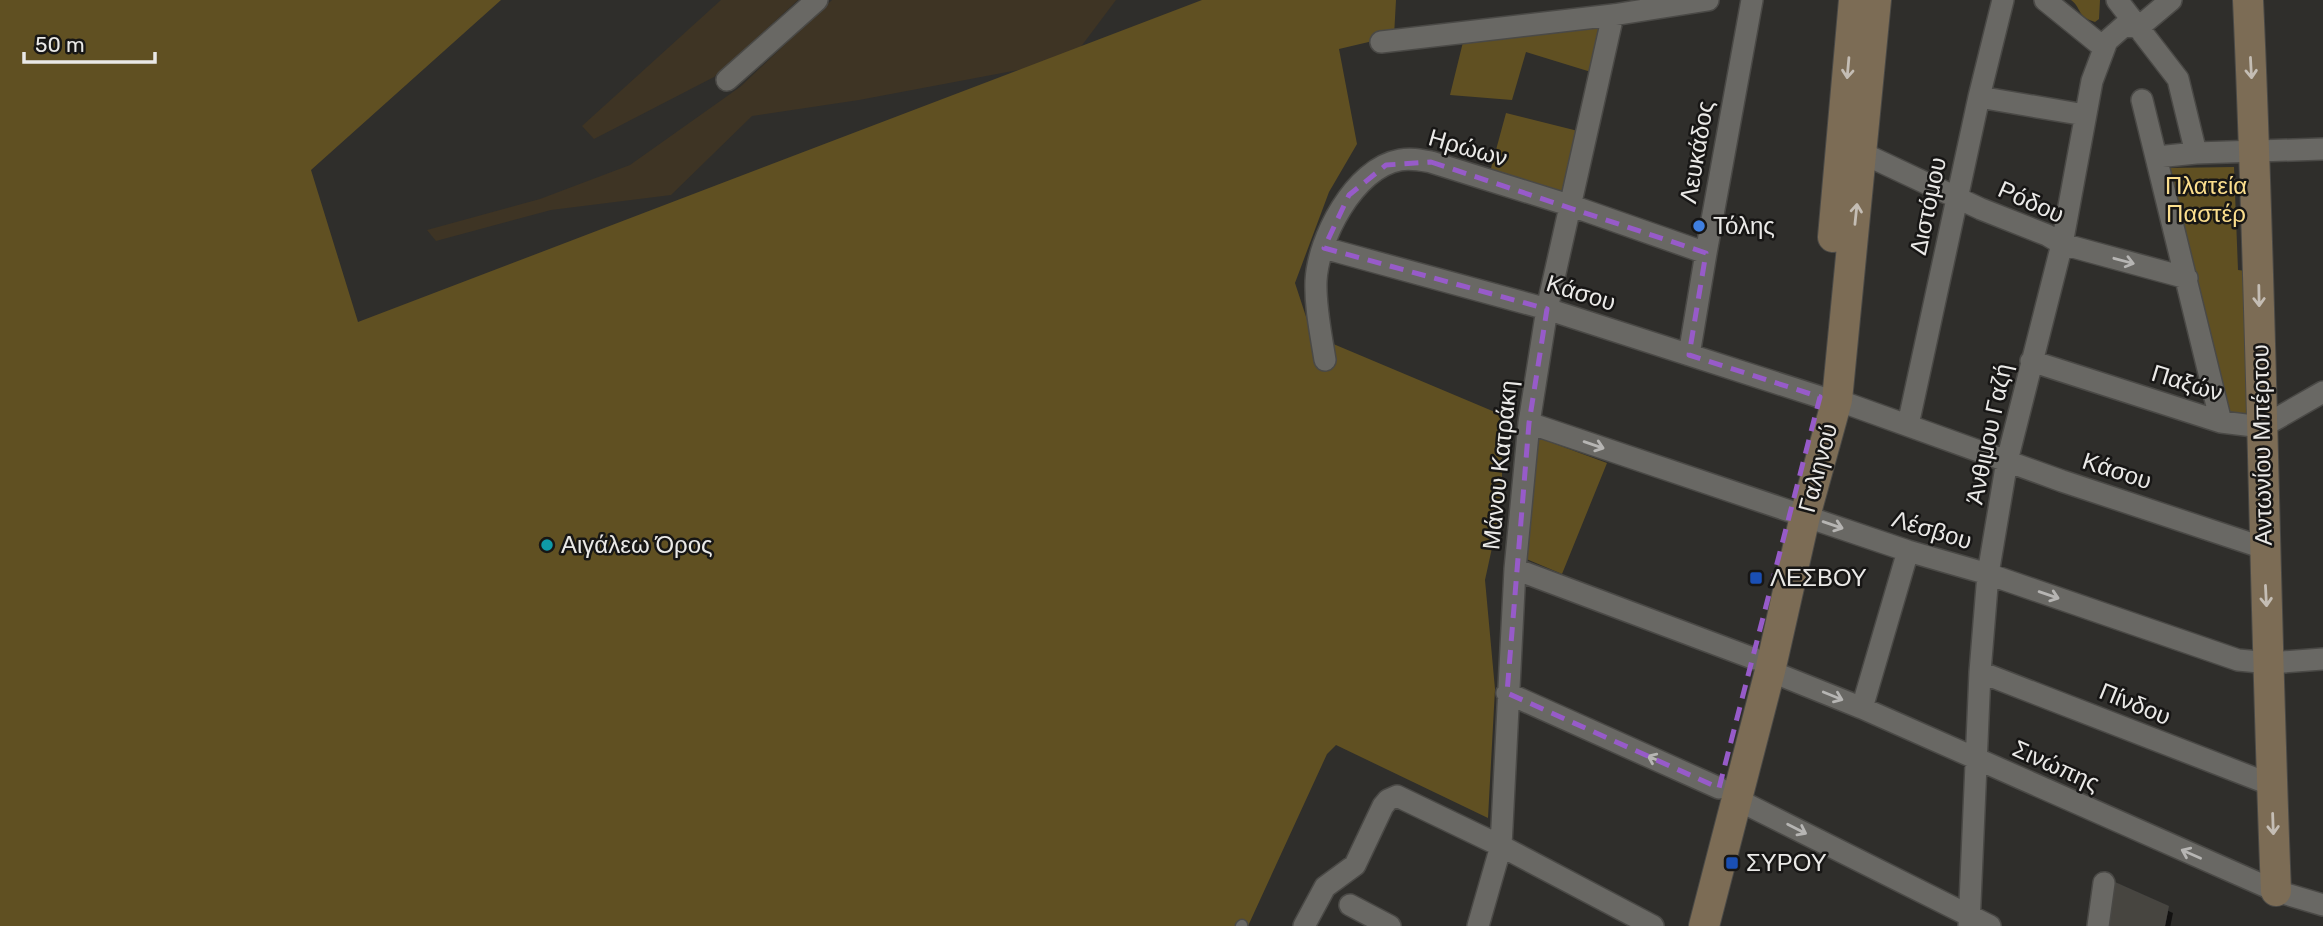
<svg xmlns="http://www.w3.org/2000/svg" width="2323" height="926" font-family="Rubik,sans-serif">
	<style>
		.industrial { fill: #3e3424 }
		.green { fill: #605022 }
		.building { fill: #464541; filter: url(#shadow) }
		.lines { fill: none; stroke-linecap: round; stroke-linejoin: round }
		.lane-casing { stroke: #4a4946; stroke-width: 13 }
		.street-casing { stroke: #4a4946; stroke-width: 24 }
		.secondary-casing { stroke: #4a4946; stroke-width: 32 }
		.lane { stroke: #696864; stroke-width: 10 }
		.street { stroke: #696864; stroke-width: 21 }
		.secondary { stroke: #7c6c55; stroke-width: 30 }
		.oneway { stroke: #c4bdb4 }
		.oneway2 { stroke: #b6b5b3 }
		.marked { fill: none; stroke: #975bc9; stroke-width: 5; stroke-dasharray: 14 9; stroke-linejoin: round }
		.shop-dot { fill: #3f7fe0; stroke: #171615; stroke-width: 2.5 }
		.culture-dot { fill: #0f9aa8; stroke: #171615; stroke-width: 2.5 }
		.transit-dot { fill: #1a4fb4; stroke: #171615; stroke-width: 2.5 }
		.labels { text-anchor: middle; dominant-baseline: central; stroke-width: 5; stroke-linejoin: round; paint-order: stroke }
		.street-label { font-size: 24px; fill: #eae9e7; stroke: #171615 }
		.park-label { font-size: 24px; fill: #fbde8d; stroke: #171615 }
		.poi-label { font-size: 24px; fill: #eae9e7; stroke: #171615; text-anchor: start }
	</style>
	<defs>
		<filter id="shadow"><feDropShadow dx="4" dy="7" stdDeviation="0" flood-color="#0009"/></filter>
	</defs>
	<rect width="100%" height="100%" fill="#2f2e2b"/>
	<!-- industrial -->
	<path class="industrial" d="M721 0H798L714 77 594 139 582 126Z
		M832 0H1116L1071 60 859 100 752 116 671 195 551 210 436 241 427 230 540 199 630 165 740 87Z"/>
	<!-- green -->
	<path class="green" d="M0 0H501L311 170 358 322 1202 0H1396L1394 36 1339 49 1357 144 1329 192 1295 283 1312 335 1502 415V502L1485 580 1495 689 1488 818 1336 745 1327 754 1248 926H0Z
		M2071 0H2100L2099 19 2095 22C2076 16 2082 8 2071 0Z
		M1601 26 1591 72 1526 52 1512 100 1450 95 1463 42Z
		M1506 113 1578 131 1561 196 1490 172Z
		M2234 167 2238 270 2246 271 2250 417 2225 416 2167 168Z
		M1539 438 1607 463 1562 574 1524 558Z"/>
	<!-- building -->
	<path class="building" d="M2115 882 2169 906 2165 926H2109Z"/>
	<g class="lines">
		<defs>
			<path id="lane" d="M1241 926 1242 925"/>
			<path id="street" d="M2045 0 2103 47
				M2117 0 2178 79 2196 153
				M1381 42 1613 15 1708 0
				M727 80 817 0
				M1979 97 2085 115
				M2142 100 2221 422
				M1862 153 1981 209 2047 235 2062 244 2187 278
				M2157 157 2196 153 2323 149
				M1324 248 1547 309 1820 397
				M1689 355 1706 253 1752 0
				M1325 360C1321 334 1315 307 1316 281 1318 239 1354 168 1400 160 1411 158 1420 160 1431 162L1572 206 1706 253
				M2031 361 2221 422 2262 427 2323 392
				M1837 400 2062 481 2264 548
				M1529 423 1908 551 1988 574 2238 660 2270 663 2323 659
				M1908 425 1979 97 2003 0
				M1515 569 1755 659
				M1770 671 1862 708 2276 891 2323 905
				M1980 672 2272 785
				M1507 693 1719 788
				M1862 708 1908 551
				M1736 799 1990 926
				M1350 905 1390 926
				M1304 926 1325 887 1355 865 1383 806 1388 800 1397 796 1501 846 1653 926
				M1478 926 1501 846 1515 569 1529 423 1547 309 1613 15
				M1969 926 1980 672 1988 574 2007 461 2062 244 2092 81 2107 41 2124 26 2139 27 2171 0
				M2098 926 2104 883"/>
			<path id="secondary" d="M2248 0C2262 297 2264 594 2276 891
				M1833 237 1854 0
				M1704 926 1770 671 1805 516 1837 400 1876 0"/>
		</defs>
		<!-- lane casing -->
		<use href="#lane" class="lane-casing"/>
		<!-- street casing -->
		<use href="#street" class="street-casing"/>
		<!-- secondary casing -->
		<use href="#secondary" class="secondary-casing"/>
		<!-- lane -->
		<use href="#lane" class="lane"/>
		<!-- street -->
		<use href="#street" class="street"/>
		<!-- secondary -->
		<use href="#secondary" class="secondary"/>
	</g>
	<!-- one-way arrows -->
	<defs><path id="oneway-shaft" d="M-6 0H5M1.5-3L5.5 0L1.5 3" fill="none" stroke-width="1.6" stroke-linecap="round" stroke-linejoin="round" transform="scale(1.75)"/></defs>
	<g class="oneway">
		<use href="#oneway-shaft" transform="translate(1848 68) rotate(95)"/>
		<use href="#oneway-shaft" transform="translate(2251 68) rotate(87)"/>
		<use href="#oneway-shaft" transform="translate(1856 214) rotate(-84)"/>
		<use href="#oneway-shaft" transform="translate(2259 296) rotate(89)"/>
		<use href="#oneway-shaft" transform="translate(2266 596) rotate(87)"/>
		<use href="#oneway-shaft" transform="translate(2273 824) rotate(88)"/>
	</g>
	<g class="oneway2">
		<use href="#oneway-shaft" transform="translate(2124 261) rotate(15)"/>
		<use href="#oneway-shaft" transform="translate(1594 445) rotate(19)"/>
		<use href="#oneway-shaft" transform="translate(1833 525) rotate(19)"/>
		<use href="#oneway-shaft" transform="translate(2049 595) rotate(19)"/>
		<use href="#oneway-shaft" transform="translate(1833 696) rotate(22)"/>
		<use href="#oneway-shaft" transform="translate(1657 760) rotate(-156)"/>
		<use href="#oneway-shaft" transform="translate(1797 829) rotate(27)"/>
		<use href="#oneway-shaft" transform="translate(2191 854) rotate(-156)"/>
	</g>
	<!-- marked area -->
	<path class="marked" d="M1431 162 1706 253 1689 355 1820 397 1719 788 1507 693 1529 423 1547 309 1324 248 1349 195 1386 165Z"/>
	<!-- markers -->
	<circle class="shop-dot" cx="1699" cy="226" r="7"/>
	<circle class="culture-dot" cx="547" cy="545" r="7"/>
	<g class="transit-dot">
		<rect x="1749" y="571" width="14" height="14" rx="3.5"/>
		<rect x="1725" y="856" width="14" height="14" rx="3.5"/>
	</g>
	<g class="labels">
		<!-- street labels -->
		<g class="street-label">
			<text transform="translate(1468 148) rotate(16)">Ηρώων</text>
			<text transform="translate(1697 152) rotate(-80)">Λευκάδος</text>
			<text transform="translate(2031 202) rotate(24)">Ρόδου</text>
			<text transform="translate(1928 206) rotate(-78)">Διστόμου</text>
			<text transform="translate(1581 293) rotate(17)">Κάσου</text>
			<text transform="translate(2187 383) rotate(17)">Παξών</text>
			<text transform="translate(1989 434) rotate(-78)">Άνθιμου Γαζή</text>
			<text transform="translate(2262 445) rotate(-91)">Αντωνίου Μπέρτου</text>
			<text transform="translate(1500 465) rotate(-84)">Μάνου Κατράκη</text>
			<text transform="translate(1818 468) rotate(-75)">Γαληνού</text>
			<text transform="translate(2117 471) rotate(18)">Κάσου</text>
			<text transform="translate(1932 530) rotate(17)">Λέσβου</text>
			<text transform="translate(2135 704) rotate(22)">Πίνδου</text>
			<text transform="translate(2056 766) rotate(24)">Σινώπης</text>
		</g>
		<!-- park labels -->
		<g class="park-label">
			<text x="2206" y="186">Πλατεία<tspan x="2206" dy="28">Παστέρ</tspan></text>
		</g>
		<!-- poi labels -->
		<g class="poi-label">
			<text x="1713" y="226">Τόλης</text>
			<text x="561" y="545">Αιγάλεω Όρος</text>
			<text x="1770" y="578">ΛΕΣΒΟΥ</text>
			<text x="1746" y="863">ΣΥΡΟΥ</text>
		</g>
	</g>
	<!-- scale -->
	<path d="M24 52v10h131v-10" fill="none" stroke="#eae9e7" stroke-width="3.5"/>
	<text x="35" y="52" font-size="21" fill="#eae9e7" stroke="#171615" stroke-width="5" paint-order="stroke">50 m</text>
</svg>
